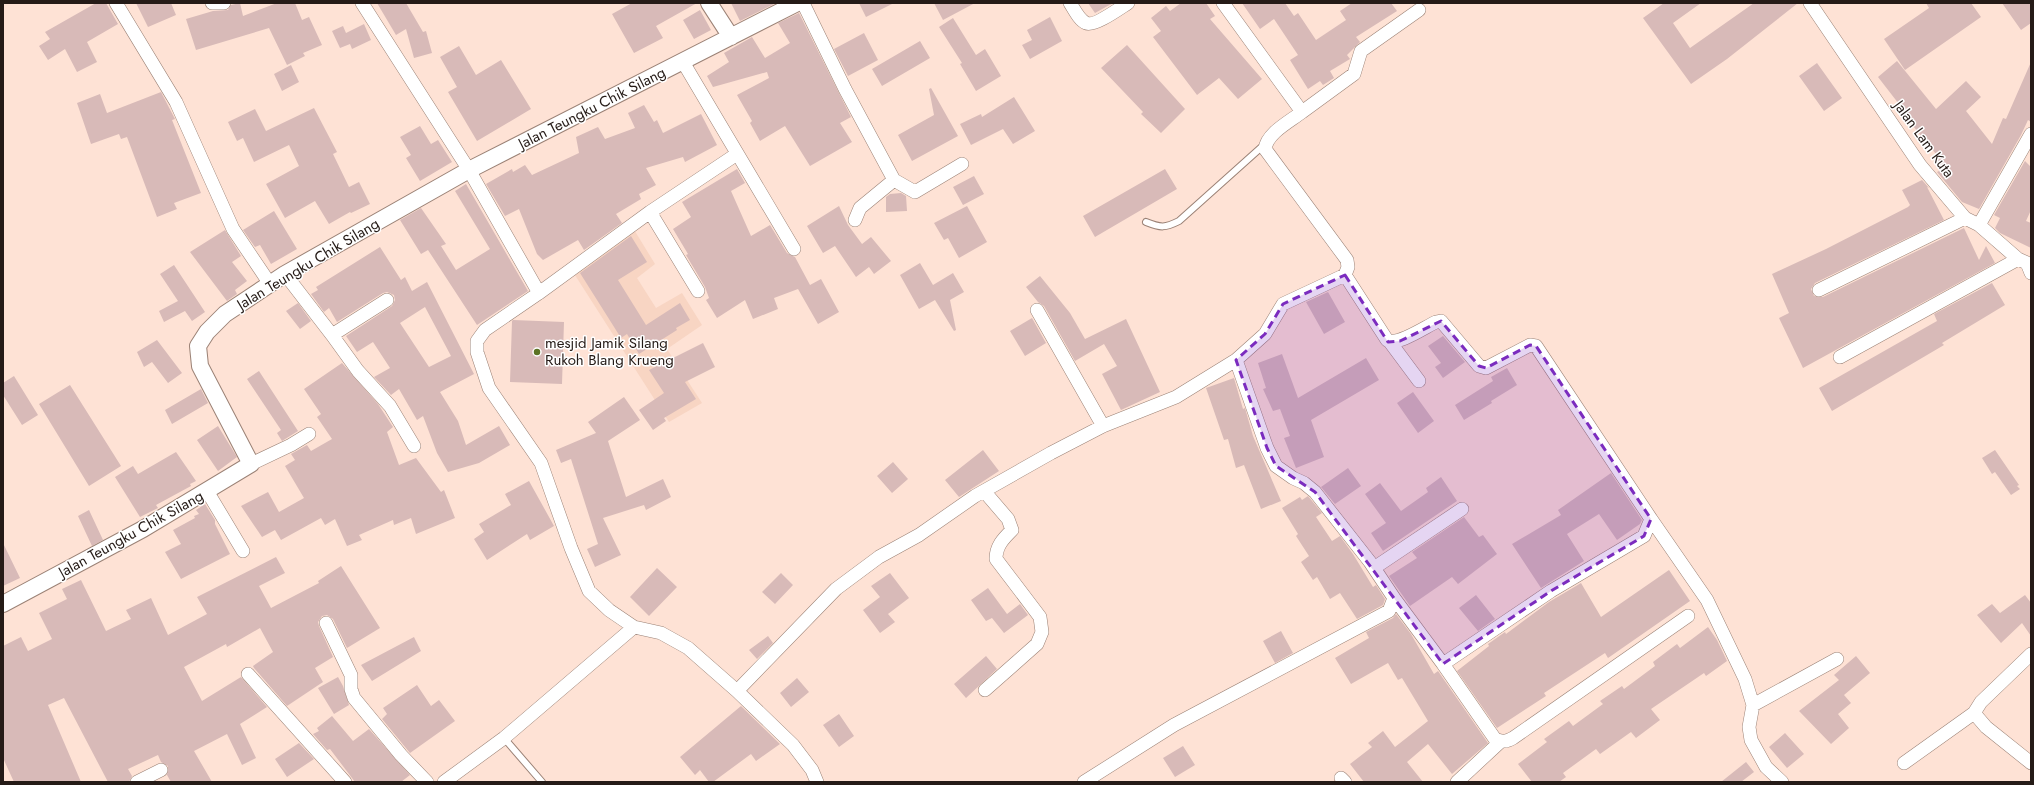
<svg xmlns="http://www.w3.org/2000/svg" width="2034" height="785" font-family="Jost,sans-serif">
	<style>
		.built { fill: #f8d5c3 }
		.building { fill: #d8bab8; fill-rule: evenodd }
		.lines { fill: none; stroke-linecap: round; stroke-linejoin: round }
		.service-casing { stroke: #9b8276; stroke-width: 8 }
		.minor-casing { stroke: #9b8276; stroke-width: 14 }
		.tertiary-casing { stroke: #9b8276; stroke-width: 18 }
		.service { stroke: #fff; stroke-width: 6 }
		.minor { stroke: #fff; stroke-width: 13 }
		.tertiary { stroke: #fff; stroke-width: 16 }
		.marked { fill: #7b2cbf; fill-opacity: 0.2; stroke: #7b2cbf; stroke-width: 3; stroke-dasharray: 8 5; stroke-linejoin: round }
		.poi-dot { fill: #5b7324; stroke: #fff; stroke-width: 1.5 }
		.labels { text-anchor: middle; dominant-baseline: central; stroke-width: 3; stroke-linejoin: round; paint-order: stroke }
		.street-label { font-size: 15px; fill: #251b17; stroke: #fff }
		.poi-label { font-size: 15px; fill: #251b17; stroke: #fff; text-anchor: start }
	</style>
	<rect width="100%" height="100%" fill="#fee2d5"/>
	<!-- built -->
	<path class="built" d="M633 228 655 264 637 278 656 308 682 293 702 325 667 349 702 403 669 422 573 272Z"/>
	<!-- building -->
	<path class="building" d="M96 3H106L118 24 87 42 97 62 77 72 65 49 48 60 39 46 50 39 45 32Z
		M136 3H171L176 15 148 27Z
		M240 3 243 16 277 3H295L302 20 309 17 322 45 303 53 305 56 287 65 269 28 196 50 186 19 213 11 228 10 231 5Z
		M377 3H406L423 32 426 31 432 53 414 58 406 29 396 35Z
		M632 3H697L656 26 663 38 634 53 612 14Z
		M731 3H776L740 21Z
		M859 3H894L866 17Z
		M934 3H975L943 20Z
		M1088 3H1113L1095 13Z
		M1181 3H1206L1215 16 1210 19 1262 79 1238 99 1219 78 1197 95 1153 37 1161 31 1151 18 1166 6 1170 11Z
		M1242 3H1285L1294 16 1298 13 1316 40 1346 20 1340 11 1352 3H1391L1397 11 1356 37 1360 42 1347 55 1350 59 1330 71 1334 78 1323 85 1320 81 1308 89 1290 60 1298 55 1274 19 1260 29Z
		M1664 3H1701L1673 23 1690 48 1754 3H1798L1727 59 1691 84 1643 18Z
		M1926 3H1971L1981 17 1905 70 1884 39 1929 8Z
		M2002 3H2031V23L2021 30Z
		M700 10 711 30 694 39 683 20Z
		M799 13 851 117 840 123 852 142 810 166 785 126 760 141 750 123 752 121 737 95 769 78 767 72 713 87 707 76 729 62 724 53 752 37 765 58 790 43 778 23Z
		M1050 17 1062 41 1030 59 1022 45 1032 40 1027 30Z
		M953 18 976 55 985 49 1001 76 976 91 960 64 962 63 939 27Z
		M364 24 371 40 352 49 350 44 340 48 332 31 343 26 346 33Z
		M864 33 878 60 848 76 834 49Z
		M920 41 930 58 882 86 872 69Z
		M1127 45 1185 109 1161 133 1141 114 1143 112 1101 68Z
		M459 46 476 75 501 60 531 109 477 141 448 92 457 87 440 57Z
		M1897 61 1936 109 1966 81 1981 97 1966 111 1992 144 2003 118 2006 119 2031 62V122L2028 120 2021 135 1979 209 1962 202 1937 172 1941 170 1932 157 1936 154 1900 110 1902 108 1878 77Z
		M1817 63 1842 98 1824 111 1799 76Z
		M291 65 299 82 282 91 274 74Z
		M931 88 958 136 912 161 898 135 934 115 929 89Z
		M161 92 175 119 172 120 201 193 174 203 177 209 157 217 127 137 121 139 119 134 91 144 77 103 100 94 107 113Z
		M1014 97 1035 131 1013 144 1003 129 971 145 960 124 981 114 982 117Z
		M644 105 654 122 657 120 663 133 701 114 717 145 685 162 683 157 646 168 656 185 639 194 641 199 616 214 622 223 584 250 578 240 543 260 537 254 519 209 505 216 486 184 512 169 513 172 525 165 532 175 579 153 576 137 598 127 605 139 635 128 628 113Z
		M314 108 337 152 333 154 349 187 359 182 370 204 351 213 350 212 329 224 315 201 285 218 266 184 299 166 289 145 254 162 243 138 237 141 228 122 255 109 266 131Z
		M420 126 431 144 438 140 452 162 420 181 406 158 411 155 400 137Z
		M2025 161 2031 167V210L2026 221 2031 223V248L2000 233 1995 228 2000 218 1994 215Z
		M737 169 745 183 731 191 751 236 770 225 787 253 795 257 810 285 821 279 839 312 818 324 798 289 774 298 778 309 753 319 745 300 717 318 706 300 709 298 705 287 686 255 688 254 673 229 691 217 682 202Z
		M1165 169 1177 189 1095 237 1083 216Z
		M974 176 984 194 963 205 953 187Z
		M1922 180 1929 188 1927 187 1944 220 1815 283 1811 289 1814 296 1823 297 1964 228 1979 260 1986 246 1995 263 1803 368 1779 318 1789 313 1772 274 1826 249 1908 207 1910 205 1902 190Z
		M466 184 528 291 477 325 428 250 421 254 400 220 421 208 446 244 441 246 456 270 490 249 455 191Z
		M901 193 906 196 907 211 886 212V197L890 194Z
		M839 206 848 225 862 244 871 237 891 261 874 274 869 267 856 277 835 246 823 253 807 226Z
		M967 206 987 242 959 258 948 238 944 240 934 223Z
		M274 211 297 249 271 264 260 245 255 247 243 230Z
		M225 230 241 256 232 262 247 281 235 290 237 294 227 301 190 252Z
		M631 236 647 262 618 280 646 325 680 303 690 320 676 328 677 330 639 354 627 334 621 338 580 273Z
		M380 247 401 280 405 277 412 291 427 282 474 374 440 392 458 421 466 445 499 426 510 445 479 463 448 472 437 453 423 416 417 420 399 389 391 395 374 377 390 368 373 342 357 352 346 336 392 306 395 300 394 295 387 292 383 293 337 322 329 308 324 312 311 294 318 290 316 287ZM425 307 451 356 429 367 400 323Z
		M920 263 933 285 953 273 964 292 950 300 956 330 954 331 935 300 919 309 900 275Z
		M174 265 205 312 192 321 185 311 164 322 159 311 178 301 160 274Z
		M1040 276 1070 313 1085 339 1126 319 1160 392 1121 410 1102 374 1117 366 1104 344 1075 361 1044 306 1038 302 1026 287Z
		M1992 283 2005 305 1942 343 1944 345 1832 411 1819 388 1937 321 1934 314Z
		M1328 292 1345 322 1324 334 1306 302Z
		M298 303 311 321 300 329 286 311Z
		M1032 318 1046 343 1025 356 1010 331Z
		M513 320 564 322 562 384 510 382 512 321Z
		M1443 336 1465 362 1443 378 1435 367 1441 363 1428 346Z
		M157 340 182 373 168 383 152 362 144 367 137 352Z
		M703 343 715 367 685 382 696 399 664 418 666 421 653 430 639 410 664 393 649 370Z
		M1282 354 1298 398 1366 358 1379 380 1311 420 1324 457 1296 468 1284 438 1290 436 1280 409 1273 411 1263 389 1266 388 1258 363Z
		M342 363 378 404 393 427 387 432 399 465 416 458 441 492 444 490 455 518 416 534 411 518 394 525 393 520 359 535 362 540 347 546 335 519 325 525 321 518 281 540 275 530 262 537 241 506 268 492 279 512 304 498 285 466 295 460 291 454 307 445 311 451 332 439 317 417 321 414 304 389Z
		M1507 368 1517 385 1491 401 1492 403 1464 420 1455 405 1493 381 1491 377Z
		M259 371 298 431 282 441 277 433 281 430 247 379Z
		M14 376 38 415 22 425 3 395V383Z
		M1234 378 1243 409 1245 408 1253 436 1281 501 1261 509 1244 465 1236 468 1228 439 1224 440 1206 388Z
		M70 385 121 466 89 486 39 404Z
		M201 389 208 403 172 424 165 410Z
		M1413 392 1434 421 1418 433 1397 403Z
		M624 397 640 420 608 441 626 497 663 479 671 497 646 510 644 505 603 518 621 555 595 567 587 549 598 544 571 459 561 463 556 450 596 433 588 422Z
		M218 426 237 457 218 471 197 440Z
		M983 450 999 471 959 497 945 480Z
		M1995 450 2019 485 2017 486 2020 489 2011 495 1995 472 1992 474 1982 458Z
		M176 452 196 481 190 484 191 486 156 505 158 508 140 517 115 477 133 466 138 474Z
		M893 462 908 479 892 493 877 476Z
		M1348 468 1361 486 1335 504 1321 487Z
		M1611 473 1642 520 1640 524 1617 540 1599 514 1567 534 1584 561 1541 588 1512 544 1561 515 1558 510Z
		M1441 477 1457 501 1383 551 1371 533 1386 523 1365 494 1380 483 1401 511 1428 492 1426 488Z
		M529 481 554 526 530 540 527 534 487 560 474 539 484 532 479 524 511 505 505 494Z
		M1308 496 1322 513 1316 517 1332 541 1340 536 1353 554 1373 587 1376 585 1385 599 1383 605 1357 619 1340 593 1330 599 1317 577 1313 580 1301 562 1309 556 1296 536 1298 534 1282 508 1300 497 1302 500Z
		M205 504 215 520V524L230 554 181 579 165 552 181 544 173 530 195 518 194 516 199 514 196 510Z
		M89 510 103 540 92 546 78 516Z
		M1464 517 1479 537 1483 535 1497 554 1458 584 1452 577 1410 606 1389 576 1417 558 1412 552Z
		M3 543 20 578 3 586Z
		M276 557 285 573 259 586 271 608 319 583 318 581 341 566 380 628 347 648 333 619 327 615 322 616 318 622 319 626 333 657 315 668 323 682 287 706 254 668 253 666 273 652 260 628 227 647 226 644 184 667 202 701 241 677 267 707 240 724 256 758 242 765 227 734 194 751 212 782H171L167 775 168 766 161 762 158 755 128 769 132 776 129 782H108L64 698 48 705 81 782H14L3 758V646L21 637 28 651 52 639 39 613 67 599 62 589 81 580 106 631 131 619 126 610 151 598 168 635 207 614 197 597Z
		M657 568 677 587 649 616 630 597Z
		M1669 570 1690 601 1608 658 1605 653 1544 693 1546 696 1497 728 1457 671 1489 646 1488 644 1505 632 1506 634 1549 602 1581 583 1601 617Z
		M781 573 793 585 775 604 762 592Z
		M890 573 909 598 888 614 895 622 880 633 863 610 880 597 871 586Z
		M988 588 1007 614 1020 604 1028 615 1004 633 992 618 986 621 971 600Z
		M1476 595 1495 619 1478 631 1459 608Z
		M2025 595 2031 603V636L2022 623 2001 643 1977 615 1992 604 2000 613Z
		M1396 614 1411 634 1434 674 1438 671 1488 743 1452 774 1428 744 1407 762 1423 782H1364L1350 764 1372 747 1368 743 1383 731 1395 747 1428 721 1402 678 1398 680 1388 663 1351 684 1335 658 1369 638 1366 632 1393 618Z
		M1708 627 1717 640 1727 661 1706 676 1704 673 1651 709 1660 720 1636 738 1631 732 1600 754 1596 749 1563 773 1566 777 1559 782H1532L1518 764 1547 742 1544 739 1569 721 1573 726 1603 704 1600 701 1622 686 1624 689 1655 666 1653 662 1677 644 1680 648Z
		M1281 631 1293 653 1275 663 1263 641Z
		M768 636 773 643 757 659 749 650Z
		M414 637 421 651 372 681 361 665Z
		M986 656 997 669 966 698 954 684Z
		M1856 656 1870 673 1844 695 1851 703 1838 714 1849 728 1831 744 1799 711 1839 680 1834 675Z
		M338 677 343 686 349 705 334 714 318 688Z
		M797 678 809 692 791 707 780 693Z
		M417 685 431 706 439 700 455 721 410 753 382 719 387 714 383 708Z
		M741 706 780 744 756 761 751 754 713 782H709L700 770 695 775 680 757Z
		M839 714 854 736 839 747 823 725Z
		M332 716 353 741 369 729 410 775 401 782H355L330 749 327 750 313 734 319 731 317 728Z
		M1785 733 1804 754 1787 768 1769 747Z
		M299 743 314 759 287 777 275 759Z
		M1183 746 1195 765 1175 777 1163 758Z
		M1746 762 1754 772 1741 782H1721Z"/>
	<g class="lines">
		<defs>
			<path id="service" d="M1146 222C1161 228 1165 228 1179 221L1265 144
				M504 738 542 782"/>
			<path id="minor" d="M116 3 176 102 233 229 270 284
				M212 3H224
				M362 3 469 170 539 293 650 212 737 154
				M803 3 845 89 894 180 860 208 855 220
				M1070 3C1074 9 1079 20 1086 23 1094 27 1120 8 1128 3
				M1223 3 1302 112 1354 74 1361 51 1419 10
				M1810 3 1920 165 1965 218 1979 225 2018 259 2027 263 2031 273
				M683 62 794 249
				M1302 112C1289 122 1267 133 1265 149L1347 260 1348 267 1345 275
				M894 180 915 192 962 164
				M650 212 698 291
				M1979 225 2031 134
				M285 274 332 335 358 371 390 406 414 446
				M1819 290 1965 218
				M539 293 485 330 477 341V352L489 388 541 463 571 548 589 591 609 610 634 627 661 633 688 648 737 691 793 745 812 770 817 782
				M1037 310 1103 426
				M332 335 387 300
				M1390 342 1419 381
				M1840 357 2018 259
				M251 464 291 445 309 434
				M207 491 243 551
				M984 491 1008 519 1012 530C1003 539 996 546 996 559L1040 617 1042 632 1037 644 985 690
				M1651 519 1707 600 1745 679 1753 705 1749 727 1751 740 1766 767 1782 782
				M1374 568 1462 509
				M1394 598 1443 664 1495 739C1502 742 1506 742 1513 738L1688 616
				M326 623 351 675V689L354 698 401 755 427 782
				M248 674 345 782
				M737 691 836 589 879 557 919 535 975 496 1051 453 1103 426 1176 397 1236 360 1265 334 1283 304 1345 275 1387 340C1398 346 1425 327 1436 322L1441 321 1479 366 1486 368 1530 345 1536 346 1651 519 1644 536 1551 591 1443 664
				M1753 705 1837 659
				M1974 713 1986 727 2031 763
				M1904 763 1974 713 1981 702 2031 654
				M1341 778 1345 782
				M137 782 161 770
				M444 782 504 738 634 627
				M1084 782 1174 725 1389 611 1394 598 1370 562 1315 492 1304 483 1293 478 1276 466 1267 448 1236 360
				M1457 782 1500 742"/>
			<path id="tertiary" d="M709 3 731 37
				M3 604 143 529 251 464 200 366 198 346 207 332 225 314 285 274 469 170 797 3"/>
		</defs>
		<!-- service casing -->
		<use href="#service" class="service-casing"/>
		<!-- minor casing -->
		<use href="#minor" class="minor-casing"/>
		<!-- tertiary casing -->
		<use href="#tertiary" class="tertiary-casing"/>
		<!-- service -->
		<use href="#service" class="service"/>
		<!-- minor -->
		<use href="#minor" class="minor"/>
		<!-- tertiary -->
		<use href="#tertiary" class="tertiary"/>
	</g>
	<!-- marked area -->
	<path class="marked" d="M1345 275 1388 342 1400 341 1441 321 1479 366 1486 368 1530 345 1536 346 1651 519 1644 536 1551 591 1443 664 1315 492 1276 466 1267 448 1236 360 1265 334 1283 304Z"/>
	<!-- markers -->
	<circle class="poi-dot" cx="537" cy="352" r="4"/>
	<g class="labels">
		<!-- street labels -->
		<g class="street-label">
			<text transform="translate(592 108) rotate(-27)">Jalan Teungku Chik Silang</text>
			<text transform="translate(1924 139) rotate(54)">Jalan Lam Kuta</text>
			<text transform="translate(308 264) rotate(-31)">Jalan Teungku Chik Silang</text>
			<text transform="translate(131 534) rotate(-29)">Jalan Teungku Chik Silang</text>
		</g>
		<!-- poi labels -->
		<g class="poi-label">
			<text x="545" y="343">mesjid Jamik Silang<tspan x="545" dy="17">Rukoh Blang Krueng</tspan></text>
		</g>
	</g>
	<!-- border -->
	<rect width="2034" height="785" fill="none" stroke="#251b17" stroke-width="8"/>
</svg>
